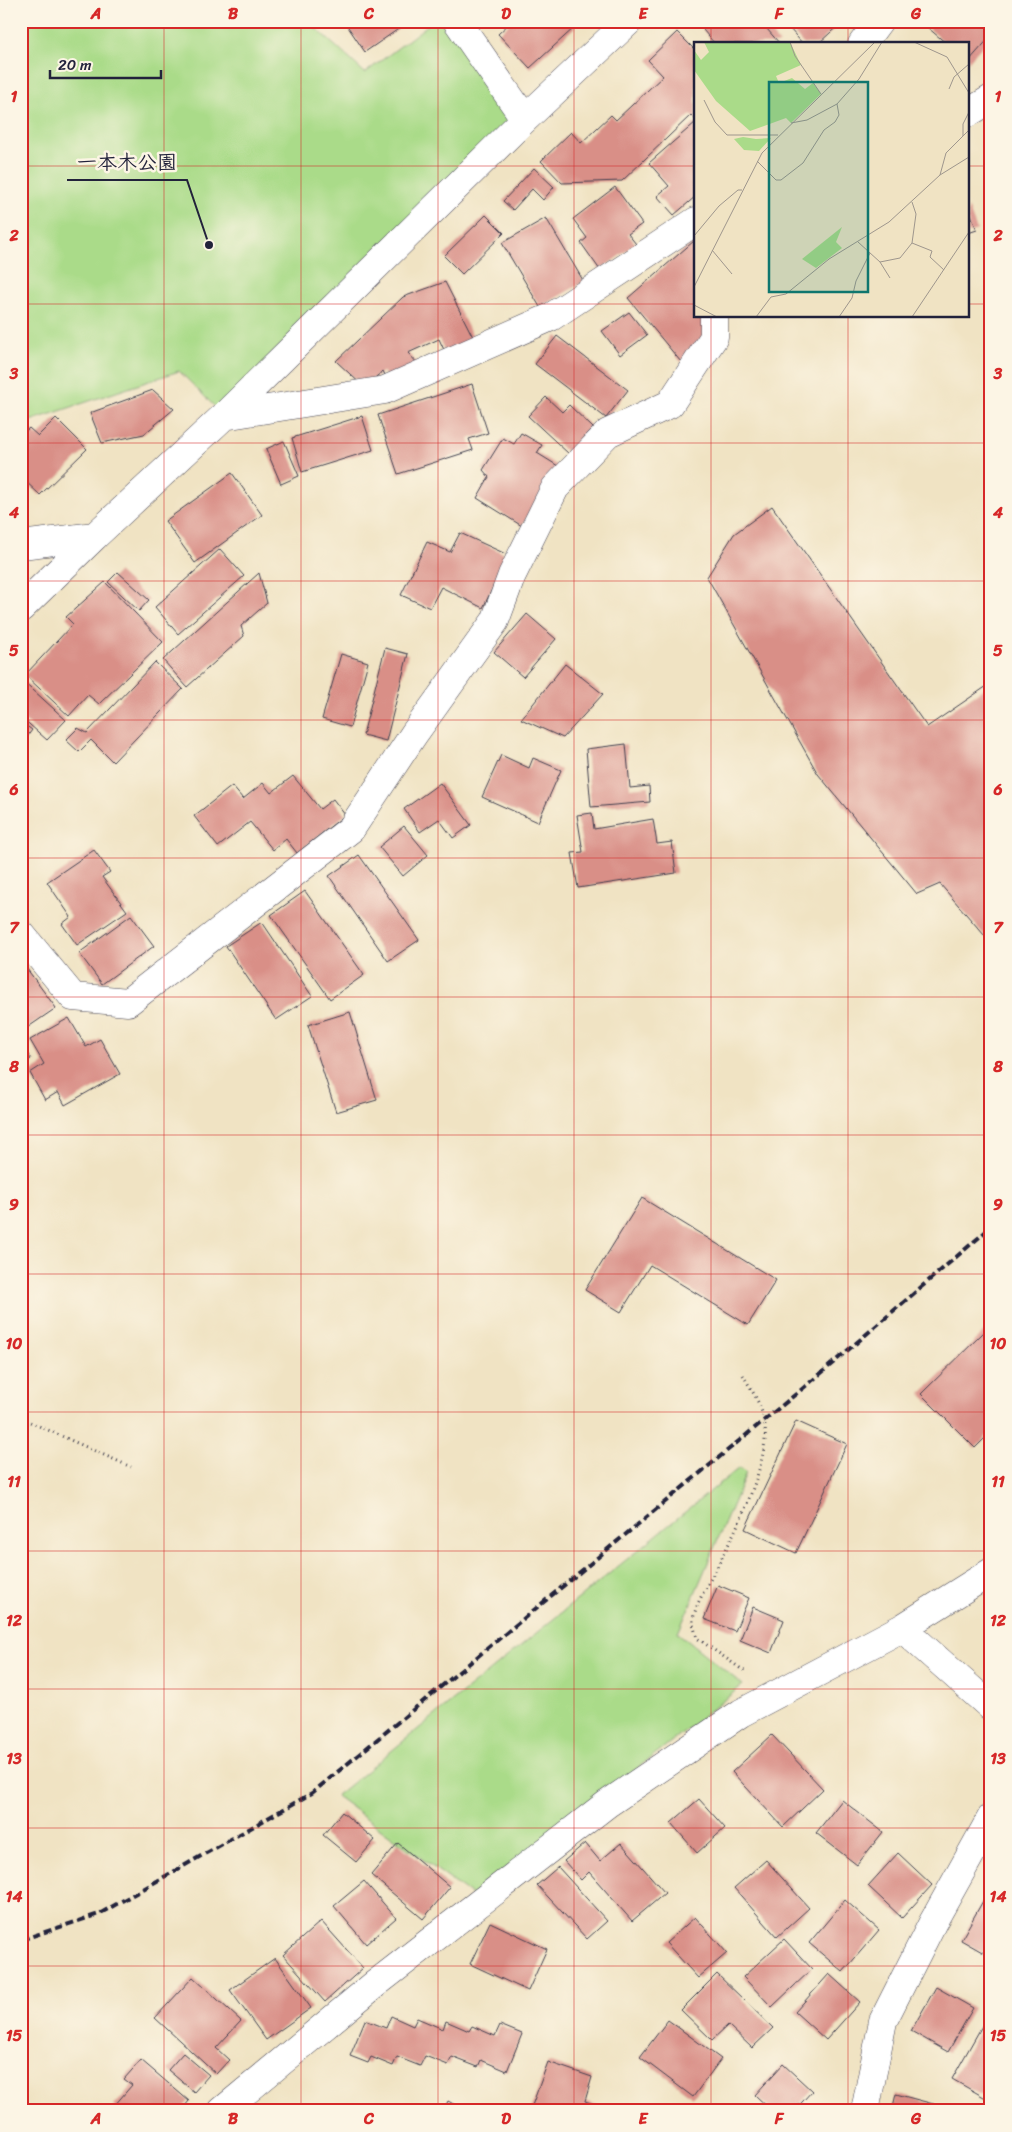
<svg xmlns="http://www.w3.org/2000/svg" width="1012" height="2132" font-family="Sriracha,'Klee One',sans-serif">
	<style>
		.green { fill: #aadb89; stroke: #667e62 }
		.building { fill: #d98f87 }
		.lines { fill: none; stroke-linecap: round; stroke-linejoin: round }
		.minor-casing { stroke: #413f4f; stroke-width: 29 }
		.path { stroke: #413f4f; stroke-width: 3; stroke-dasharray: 1 4; stroke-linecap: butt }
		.minor { stroke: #fff; stroke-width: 28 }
		.rail { stroke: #22223b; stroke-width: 4; stroke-dasharray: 8 4; stroke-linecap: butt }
		.grid { fill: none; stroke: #d62828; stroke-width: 1; stroke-opacity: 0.55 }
		.inset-road { fill: none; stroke: #9e968d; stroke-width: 1 }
		.view { fill: #0f766e; fill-opacity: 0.15; stroke: #0f766e; stroke-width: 2.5 }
		.inset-edge { fill: none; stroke: #22223b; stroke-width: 2.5 }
		.leader { fill: none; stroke: #22223b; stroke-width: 2 }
		.callout-dot { fill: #22223b; stroke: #fcf5e5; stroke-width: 2 }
		.callout-label { font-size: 20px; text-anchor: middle; font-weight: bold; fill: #22223b; stroke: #fcf5e5; stroke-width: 5; stroke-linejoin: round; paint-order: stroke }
		.neatline { fill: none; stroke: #d62828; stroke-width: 2 }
		.grid-label { font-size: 16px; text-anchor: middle; font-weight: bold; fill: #d62828 }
	</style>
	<rect width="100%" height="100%" fill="#fcf5e5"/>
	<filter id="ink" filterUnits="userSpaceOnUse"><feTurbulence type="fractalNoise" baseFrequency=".02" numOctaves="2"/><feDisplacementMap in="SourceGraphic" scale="10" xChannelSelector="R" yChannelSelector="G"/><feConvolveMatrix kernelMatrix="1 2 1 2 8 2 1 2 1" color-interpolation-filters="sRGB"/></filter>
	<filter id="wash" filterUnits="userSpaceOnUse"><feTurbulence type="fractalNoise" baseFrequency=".0096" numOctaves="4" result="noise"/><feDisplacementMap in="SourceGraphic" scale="20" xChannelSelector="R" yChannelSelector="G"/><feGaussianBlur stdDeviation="1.12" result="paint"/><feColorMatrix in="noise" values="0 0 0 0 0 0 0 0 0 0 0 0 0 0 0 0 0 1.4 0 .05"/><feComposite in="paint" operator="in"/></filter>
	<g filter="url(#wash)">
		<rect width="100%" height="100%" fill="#f0e3c3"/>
		<!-- green -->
		<path class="green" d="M21 21H308L365 73 433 21H457L525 119 224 416 179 371 21 424Z
			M739 1468 746 1473 678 1633 743 1685 474 1897 336 1796Z"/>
		<g id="blocks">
			<!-- building -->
			<path class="building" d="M344 21H410L365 52Z
				M512 21H569L575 27 530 68 498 34Z
				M714 21H760L780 44H715L703 30Z
				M783 21H843L818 44H803Z
				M920 21H991V36L968 62V44H947Z
				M677 32 696 51V120L691 115 622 181 562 183 541 161 571 132 581 143 611 115 616 120 663 76 648 60Z
				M696 122V196L674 215 657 196 669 186 649 163Z
				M534 168 554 187 543 200 532 189 513 210 503 201Z
				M615 187 642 224 628 234 636 244 600 270 581 243 587 238 573 219Z
				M968 207 977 230 968 233Z
				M486 215 504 233 462 274 444 256Z
				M546 218 584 282 540 307 502 243Z
				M694 241 696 244V316H705L704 337 681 362 628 298Z
				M445 282 474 339 445 352 439 339 408 353 420 366 387 379 383 371 364 387 336 361 403 297Z
				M629 312 647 335 620 355 602 331Z
				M557 336 628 390 606 418 535 364Z
				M472 384 488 433 469 439 473 450 398 474 378 415Z
				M153 390 174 409 144 434 102 443 90 413Z
				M546 397 562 412 569 405 593 428 569 454 528 416Z
				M362 416 373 450 302 472 292 438Z
				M56 418 87 449 40 495 21 477V435L29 428 38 436Z
				M521 433 542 445 537 453 558 466 522 526 477 498 489 477 483 470 503 438 514 444Z
				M284 441 299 476 281 484 266 449Z
				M232 473 262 515 195 563 165 521Z
				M772 506 927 727 987 686 991 692V943L940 884 917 894 818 774 707 577 734 534Z
				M460 533 508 555 483 608 441 587 430 608 401 595 427 542 450 552Z
				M220 549 244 576 178 634 155 607Z
				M118 572 149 600 139 611 108 582Z
				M259 573 267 603 241 626 244 636 187 687 163 660Z
				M105 582 163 642 99 704 88 695 69 716 25 675 73 624 66 617Z
				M527 614 556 639 523 677 494 652Z
				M385 648 408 654 386 741 363 735Z
				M341 654 368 662 350 727 322 719Z
				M155 662 183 689 113 762 91 740 79 752 66 740 78 728 87 733Z
				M565 664 603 694 563 738 521 719Z
				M21 679 66 720 47 740 21 717Z
				M21 722 32 730 21 745Z
				M626 744 630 788 649 786 650 802 591 807 586 749Z
				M501 755 529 768 533 758 561 770 538 822 482 797Z
				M293 776 320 809 333 799 345 815 297 853 286 839 273 850 250 822 218 847 194 816 232 786 243 799 263 783 271 793Z
				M440 783 471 825 453 838 439 819 420 832 404 809Z
				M592 813 594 829 653 819 657 844 672 842 676 873 578 888 572 853 583 852 577 815Z
				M404 826 428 855 403 876 379 847Z
				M94 850 110 872 102 877 127 911 77 945 62 924 71 917 47 882Z
				M359 855 419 940 388 961 329 876Z
				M305 891 364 975 330 999 271 915Z
				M131 915 154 946 102 984 79 953Z
				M262 922 312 996 276 1020 226 946Z
				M21 961 56 1008 21 1032Z
				M350 1012 377 1100 336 1112 308 1025Z
				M69 1018 86 1047 100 1039 120 1074 65 1105 58 1092 45 1100 30 1073 44 1064 30 1040Z
				M21 1044 31 1059 21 1066Z
				M642 1198 776 1280 748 1325 650 1265 621 1312 585 1290Z
				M986 1330 991 1335V1432L975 1448 921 1394Z
				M796 1421 847 1444 796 1553 745 1529Z
				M718 1585 749 1598 735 1631 704 1619Z
				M753 1607 784 1620 771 1653 740 1640Z
				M772 1735 823 1789 783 1827 732 1772Z
				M699 1799 725 1828 697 1853 671 1823Z
				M842 1800 883 1832 857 1865 816 1833Z
				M342 1812 375 1840 356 1862 323 1835Z
				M398 1843 450 1887 423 1919 371 1875Z
				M585 1843 600 1861 621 1843 665 1893 632 1921 589 1872 581 1880 564 1861Z
				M898 1853 932 1885 902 1918 868 1886Z
				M766 1860 809 1908 777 1937 734 1888Z
				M558 1867 607 1921 587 1939 537 1885Z
				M364 1881 396 1918 366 1944 334 1906Z
				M988 1892 991 1894V1957L961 1940Z
				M845 1900 879 1930 843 1972 809 1943Z
				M695 1917 727 1953 698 1978 666 1943Z
				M321 1921 363 1968 325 2002 283 1955Z
				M490 1922 547 1949 528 1991 470 1964Z
				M784 1939 812 1969 772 2007 743 1977Z
				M275 1958 311 2008 266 2040 230 1990Z
				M717 1974 773 2028 752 2048 728 2025 712 2040 681 2010Z
				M829 1974 860 2002 826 2040 795 2012Z
				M193 1977 241 2021 216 2048 229 2060 216 2074 155 2018Z
				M936 1987 973 2008 948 2052 911 2031Z
				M991 2010V2101L952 2079Z
				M391 2016 413 2026 417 2018 443 2029 446 2021 469 2031 472 2026 495 2036 500 2025 522 2034 507 2071 481 2060 478 2067 452 2057 448 2065 425 2056 420 2066 397 2057 393 2066 371 2057 368 2063 350 2056 365 2020 386 2028Z
				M668 2020 721 2059 693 2097 640 2057Z
				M183 2053 209 2075 194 2092 168 2070Z
				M141 2060 189 2101 181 2111H120L114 2106 132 2085 124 2079Z
				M548 2062 592 2077 585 2101 608 2109V2111H530Z
				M783 2064 812 2091 794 2111H772L755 2095Z
				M896 2094 956 2110V2111H892Z
				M448 2101 466 2111H443Z"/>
		</g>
	</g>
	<g filter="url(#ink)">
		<use href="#blocks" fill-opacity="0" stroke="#413f4f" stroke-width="1"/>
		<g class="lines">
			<defs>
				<path id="minor" d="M457 21 525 119
					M862 44 879 21
					M968 113 991 99
					M224 416 385 390 551 317 696 221
					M21 545 95 536
					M21 608 95 536 224 416 525 119 629 21
					M21 934 73 997 128 1002 351 829 414 734 495 621 512 575 555 488 608 433 670 404 714 337V316
					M902 1628 991 1707
					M222 2111 374 1985 607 1804 741 1713 902 1628 991 1572
					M865 2111 883 2021 933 1922 991 1818"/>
			</defs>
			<!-- minor casing -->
			<use href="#minor" class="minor-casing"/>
			<!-- path -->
			<path class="path" d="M743 1375C751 1389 761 1404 764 1420 773 1459 733 1536 715 1571 708 1584 692 1610 693 1624 694 1628 696 1634 697 1638L747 1673
				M21 1418 131 1467"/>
			<!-- minor -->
			<use href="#minor" class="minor"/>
			<!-- rail -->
			<path class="rail" d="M21 1940 99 1914 312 1793 819 1375 991 1227"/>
		</g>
	</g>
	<!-- grid -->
	<path class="grid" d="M164 21V2111M301 21V2111M438 21V2111M574 21V2111M711 21V44M848 21V44M21 166H696M968 166H991M21 304H696M968 304H991M711 316V2111M848 316V2111M21 443H991M21 581H991M21 720H991M21 858H991M21 997H991M21 1135H991M21 1274H991M21 1412H991M21 1551H991M21 1689H991M21 1828H991M21 1966H991"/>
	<!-- overview -->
	<g transform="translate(694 42)">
		<rect width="275" height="275" fill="#f0e3c3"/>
		<path d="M10 0H96L107 23 82 34 85 41 98 36 111 47 119 41 127 52 97 81 92 76 56 89 22 59 0 28V8L7 18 15 10ZM49 95 62 97 77 96 65 109 50 108 40 97ZM148 185 142 200 148 206 122 226 108 217Z" fill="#aadb89"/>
		<path class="inset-road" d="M96 0 101 14 127 52M220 0 253 15 275 51M255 47 260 35 275 22M10 58 21 80 33 93H84M97 81 113 78 143 62 165 37 188 0M269 94V82L275 70M63 119 82 138H87L109 121 130 88 141 80 145 73 143 62M246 133 252 111 275 88M0 194 25 164 44 148H48M164 200 186 220 196 236M218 201 238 209 236 215 250 228M18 208 38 232M186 220 206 216 218 201 222 172 218 160M0 245 68 111 181 0M0 263 23 275M62 275 77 255 92 252 135 217 195 180 246 133 275 115M145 275 158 256 162 239 176 211M218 275 275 190"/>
		<path class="view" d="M75 40H174V250H75Z"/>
		<rect width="275" height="275" class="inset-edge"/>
	</g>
	<!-- callouts -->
	<path class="leader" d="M209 245L187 180H67"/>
	<circle class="callout-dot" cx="209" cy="245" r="5"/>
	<g class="callout-label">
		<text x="127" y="169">一本木公園</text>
	</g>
	<!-- margin -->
	<rect width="1012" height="2132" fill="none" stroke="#fcf5e5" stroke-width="55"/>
	<!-- scale -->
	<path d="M50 70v8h111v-8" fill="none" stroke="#22223b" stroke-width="2.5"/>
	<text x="58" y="70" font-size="15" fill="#22223b" stroke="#fcf5e5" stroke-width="4" paint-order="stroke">20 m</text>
	<rect x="28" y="28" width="956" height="2076" class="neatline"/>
	<g class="grid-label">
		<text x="96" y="19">A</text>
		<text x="233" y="19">B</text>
		<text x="369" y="19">C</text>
		<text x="506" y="19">D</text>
		<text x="643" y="19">E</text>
		<text x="779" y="19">F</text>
		<text x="916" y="19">G</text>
		<text x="14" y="102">1</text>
		<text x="998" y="102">1</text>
		<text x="14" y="241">2</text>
		<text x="998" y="241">2</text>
		<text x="14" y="379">3</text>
		<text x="998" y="379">3</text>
		<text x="14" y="518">4</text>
		<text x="998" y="518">4</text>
		<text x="14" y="656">5</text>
		<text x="998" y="656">5</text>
		<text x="14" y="795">6</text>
		<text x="998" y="795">6</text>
		<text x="14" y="933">7</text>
		<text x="998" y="933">7</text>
		<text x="14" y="1072">8</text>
		<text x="998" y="1072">8</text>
		<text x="14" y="1210">9</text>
		<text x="998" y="1210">9</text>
		<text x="14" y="1349">10</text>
		<text x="998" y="1349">10</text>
		<text x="14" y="1487">11</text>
		<text x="998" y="1487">11</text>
		<text x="14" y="1626">12</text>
		<text x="998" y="1626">12</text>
		<text x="14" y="1764">13</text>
		<text x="998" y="1764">13</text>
		<text x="14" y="1902">14</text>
		<text x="998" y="1902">14</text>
		<text x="14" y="2041">15</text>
		<text x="998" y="2041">15</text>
		<text x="96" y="2124">A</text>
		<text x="233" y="2124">B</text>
		<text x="369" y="2124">C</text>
		<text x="506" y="2124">D</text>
		<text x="643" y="2124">E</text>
		<text x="779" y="2124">F</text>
		<text x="916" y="2124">G</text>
	</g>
</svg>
